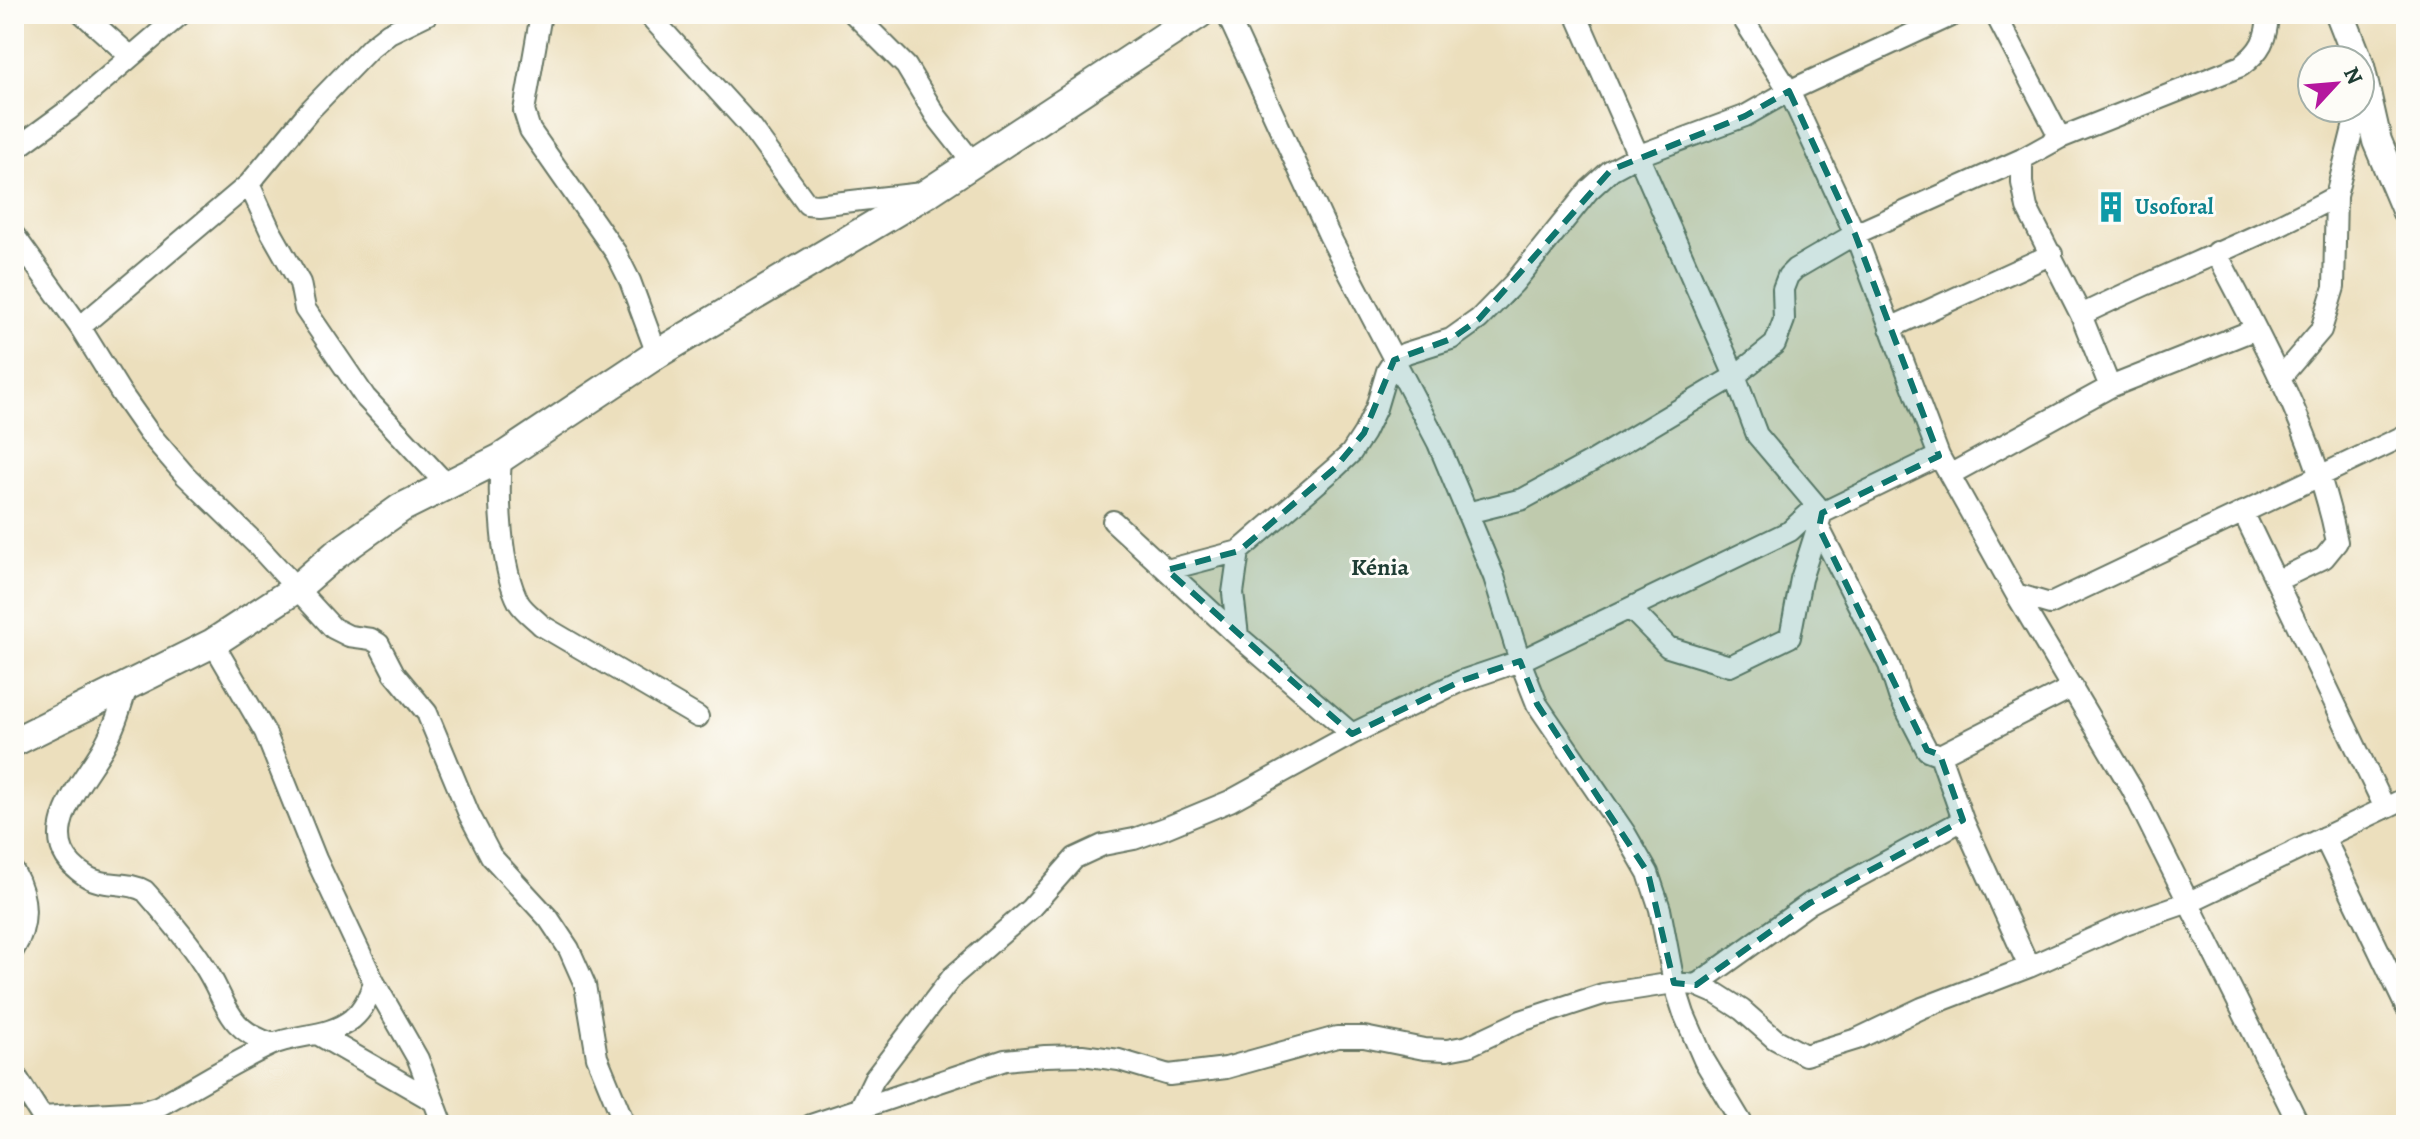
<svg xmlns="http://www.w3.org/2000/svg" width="2420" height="1139" font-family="Alegreya,serif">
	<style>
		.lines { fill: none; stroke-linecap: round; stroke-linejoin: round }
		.street-casing { stroke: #677664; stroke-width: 24 }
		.secondary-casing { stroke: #677664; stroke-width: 32 }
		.street { stroke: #fff; stroke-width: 20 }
		.secondary { stroke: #fff; stroke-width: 28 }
		.marked { fill: #0f766e; fill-opacity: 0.2; stroke: #0f766e; stroke-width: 6; stroke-dasharray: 16 10; stroke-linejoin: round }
		.labels { text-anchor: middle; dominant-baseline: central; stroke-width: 6; stroke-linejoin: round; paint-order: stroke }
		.culture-label { font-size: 22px; font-weight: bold; fill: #0d838f; stroke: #fdfcf7; text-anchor: start }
		.neighbourhood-label { font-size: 24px; font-weight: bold; fill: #1f3d34; stroke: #fdfcf7 }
	</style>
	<rect width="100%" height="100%" fill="#fdfcf7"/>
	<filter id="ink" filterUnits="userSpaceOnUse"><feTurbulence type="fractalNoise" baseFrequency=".0125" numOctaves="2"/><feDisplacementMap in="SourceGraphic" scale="16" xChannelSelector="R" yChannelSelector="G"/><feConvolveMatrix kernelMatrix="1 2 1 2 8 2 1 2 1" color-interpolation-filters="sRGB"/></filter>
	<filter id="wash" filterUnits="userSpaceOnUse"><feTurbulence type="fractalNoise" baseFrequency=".006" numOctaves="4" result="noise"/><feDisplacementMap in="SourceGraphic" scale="32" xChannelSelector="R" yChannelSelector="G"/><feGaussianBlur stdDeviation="1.8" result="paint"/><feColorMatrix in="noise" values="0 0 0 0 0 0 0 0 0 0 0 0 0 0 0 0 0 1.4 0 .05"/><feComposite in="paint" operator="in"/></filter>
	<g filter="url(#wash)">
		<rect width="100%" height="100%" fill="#ecdfbd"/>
	</g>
	<g filter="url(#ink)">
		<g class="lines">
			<defs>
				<path id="street" d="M83 14 130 56
					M541 14 524 111 530 130 616 253 630 281 657 354
					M648 14 750 126 807 204 817 205 922 193
					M854 14 906 66 936 116 973 163
					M1227 14 1329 235 1438 443 1494 577 1520 661 1537 704 1625 833 1648 873 1660 909 1674 983 1684 1014 1704 1060 1743 1125
					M1740 14 1789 91 1855 234 1939 456 2016 594 2132 789 2299 1125
					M1999 21 2060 138 2022 159V183L2027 208 2081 315
					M2060 138 2241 66C2261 51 2267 39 2268 14
					M14 150 70 109 181 14
					M249 184 270 230 300 283 305 309 365 397 446 484
					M14 235 80 327 121 393 149 433 185 475 255 543 333 628 349 636 371 639 379 644 394 673 427 713 469 814 491 856 549 919 569 949 585 985 597 1057 625 1125
					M2216 252C2264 344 2317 439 2337 542L2324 558 2276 581
					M80 327 249 184 310 110 371 47 389 33 428 14
					M1890 328 2052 254
					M2280 378 2321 330 2334 287 2336 196 2358 108
					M2110 387 2256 329
					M501 458C498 497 500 568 519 603 524 611 534 618 541 625L698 717
					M1951 474 2110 387 2081 315C2165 273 2254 241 2336 196
					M2243 512 2385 808
					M1467 513 1523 499 1591 462 1735 376 1775 344 1784 320 1783 289 1788 276 1795 269 1855 234 2022 159
					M1113 521 1238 636 1352 734 1461 681 1520 661 1790 531 1817 506 1757 435 1735 376 1576 14
					M1819 528 1889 665 1899 696 1927 750 1940 755
					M1167 570 1239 551 1335 468 1351 453 1364 433 1376 408 1387 371 1394 360 1406 353 1451 339 1479 319 1514 283 1589 190 1611 170 1637 156 1745 116 1789 91 1955 14
					M2016 594 2050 604 2406 435
					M1630 608 1668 647 1730 666 1790 637 1801 579 1822 513 1939 456
					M1238 636 1233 593 1239 551
					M213 643 265 732 316 859 374 982 418 1059 443 1125
					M128 684C121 706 115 727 103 748 80 787 29 840 86 876 104 888 126 880 145 891 165 914 187 939 203 964 228 1001 224 1029 273 1044
					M2324 837 2406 1007
					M14 872C28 897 29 925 14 949
					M2029 967 1963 820 1940 755 2073 687
					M1696 985 1810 903 1963 820
					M319 1035 432 1100
					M14 1073 42 1117 144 1111 157 1107C195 1087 232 1063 271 1045 298 1033 328 1038 352 1019 364 1009 369 996 374 982
					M861 1106 874 1079 953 976 1030 909 1075 858 1103 845 1134 839 1165 828 1230 801 1352 734
					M811 1125 1005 1060 1045 1056 1082 1055 1119 1060 1169 1075 1226 1068 1337 1037H1364L1424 1049 1447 1050 1468 1046 1521 1021 1603 994 1674 983 1696 985 1717 994 1742 1010 1775 1039 1805 1055 1857 1039 1922 1008 2029 967 2125 924 2189 902 2406 798"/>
				<path id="secondary" d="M2340 14 2358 60
					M2360 66 2377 141 2406 210
					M14 742 213 643 297 588 335 555 401 508 501 458 657 354 929 192 1199 14"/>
			</defs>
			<!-- street casing -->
			<use href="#street" class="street-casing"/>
			<!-- secondary casing -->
			<use href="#secondary" class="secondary-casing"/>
			<!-- street -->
			<use href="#street" class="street"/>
			<!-- secondary -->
			<use href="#secondary" class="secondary"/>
		</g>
	</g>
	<!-- marked area -->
	<path class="marked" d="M1789 91 1855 234 1939 456 1822 513 1819 528 1927 750 1940 755 1963 820 1810 903 1696 985 1674 983 1648 873 1537 704 1520 661 1461 681 1352 734 1167 570 1239 551 1335 468 1364 433 1394 360 1451 339 1479 319 1611 170 1745 116Z"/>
	<!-- icons -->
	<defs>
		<symbol id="building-bare" viewBox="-9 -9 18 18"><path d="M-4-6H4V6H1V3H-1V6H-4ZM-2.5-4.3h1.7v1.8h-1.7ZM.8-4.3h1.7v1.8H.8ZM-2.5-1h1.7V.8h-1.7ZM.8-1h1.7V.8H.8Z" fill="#0f9aa8" stroke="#fdfcf7" stroke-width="2.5" paint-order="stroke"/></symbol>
	</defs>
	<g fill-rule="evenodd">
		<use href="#building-bare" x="2089" y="185" width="44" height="44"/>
	</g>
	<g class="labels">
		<!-- culture labels -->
		<g class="culture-label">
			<text x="2135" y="207">Usoforal</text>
		</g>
		<!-- neighbourhood labels -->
		<g class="neighbourhood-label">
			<text x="1380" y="567">Kénia</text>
		</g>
	</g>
	<!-- margin -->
	<rect width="2420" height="1139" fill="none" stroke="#fdfcf7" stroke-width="48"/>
	<!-- north arrow -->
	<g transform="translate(2336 84) rotate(64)"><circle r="38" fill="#fdfcf7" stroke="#a4b0a9" stroke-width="2"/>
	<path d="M0-6L14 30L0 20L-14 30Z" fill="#b5179e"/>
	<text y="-12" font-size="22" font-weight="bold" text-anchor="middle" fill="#1f3d34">N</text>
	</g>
</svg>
